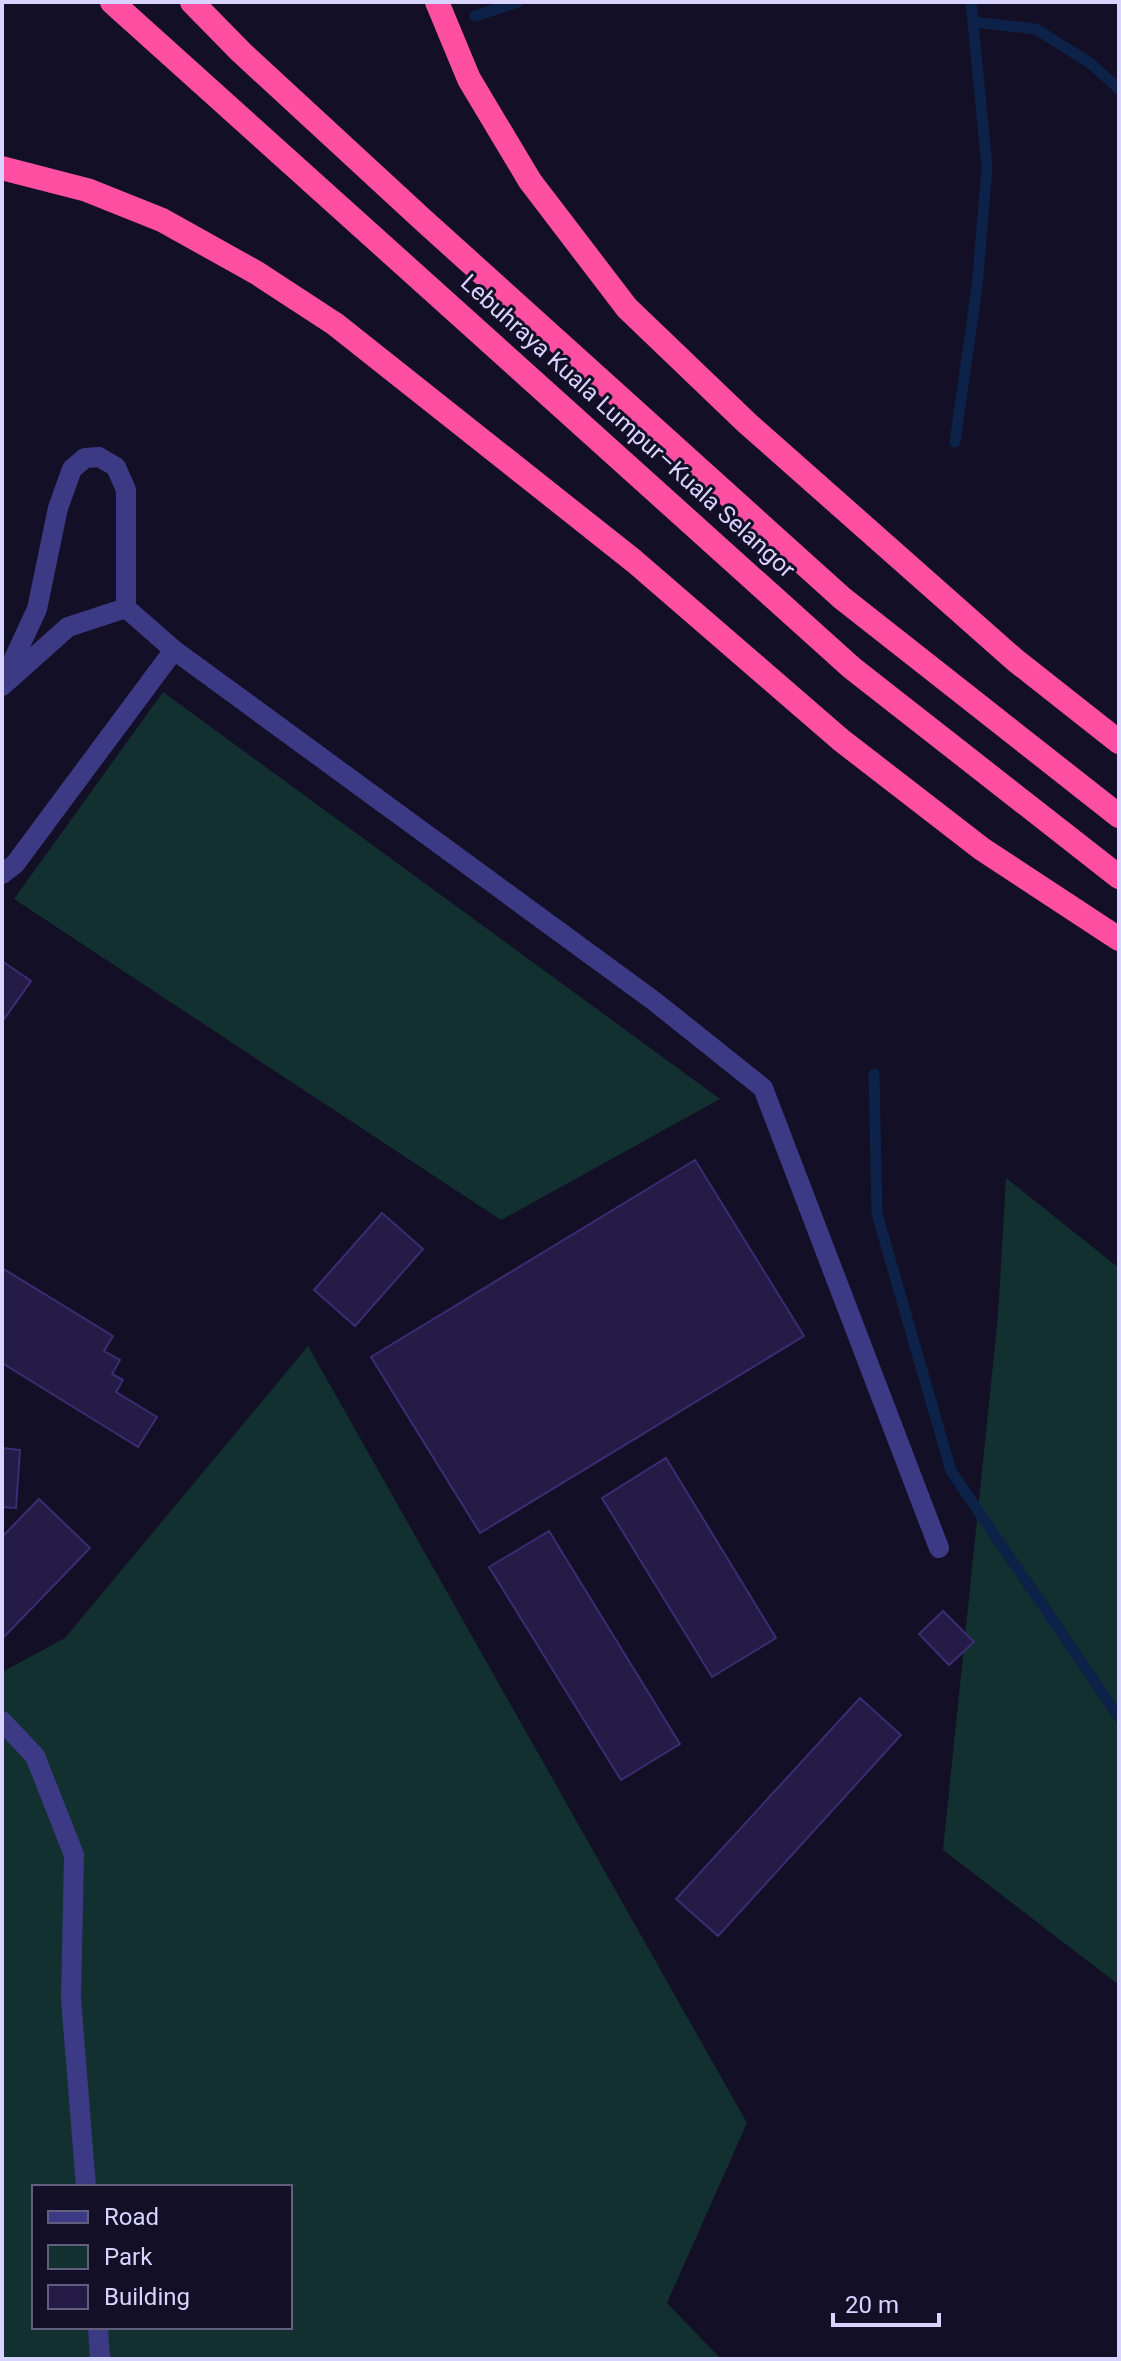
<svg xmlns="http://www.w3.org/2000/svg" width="1121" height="2361" font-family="Roboto,sans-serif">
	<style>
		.green { fill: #12302f; fill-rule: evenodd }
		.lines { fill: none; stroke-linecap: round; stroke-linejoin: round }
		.stream { stroke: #0c2248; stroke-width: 11 }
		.building { fill: #241b47; stroke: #3b2d73; stroke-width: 2 }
		.minor { stroke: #3d3a85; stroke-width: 20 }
		.highway { stroke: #ff4fa3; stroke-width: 24 }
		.labels { text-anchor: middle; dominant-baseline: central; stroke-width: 6; stroke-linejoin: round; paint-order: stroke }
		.street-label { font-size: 24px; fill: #d9d4ff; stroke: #130f26 }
	</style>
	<rect width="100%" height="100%" fill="#130f26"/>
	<!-- green -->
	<path class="green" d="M163 692 720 1099 501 1220 14 899Z
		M1006 1178 1119 1268V1985L943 1850 998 1316Z
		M308 1346 747 2123 667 2303 721 2359H2V1672L65 1638ZM34 2187H290V2327H34Z"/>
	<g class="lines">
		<!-- stream -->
		<path class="stream" d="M475 16 518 2
			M973 22 1036 29 1090 63 1119 89
			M955 442 977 287 987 167 971 2
			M874 1074 877 1214 951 1471 1119 1717"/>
	</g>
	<!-- building -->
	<path class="building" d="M2 961 31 981 2 1022Z
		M695 1160 804 1336 480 1533 371 1357Z
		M382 1213 423 1249 355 1326 314 1290Z
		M2 1268 113 1336 104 1351 120 1360 112 1374 123 1380 116 1392 157 1417 138 1447 2 1363Z
		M2 1448 20 1450 16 1508 2 1507Z
		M666 1458 776 1638 712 1677 602 1498Z
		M39 1499 90 1548 2 1639V1537Z
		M549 1531 680 1744 621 1780 489 1567Z
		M943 1611 974 1642 949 1665 919 1634Z
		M860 1698 901 1735 718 1936 676 1899Z"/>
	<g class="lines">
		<!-- minor -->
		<path class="minor" d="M4 680 37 609 58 508 72 469 85 458 99 457 116 467 126 490V608
			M2 686 68 627 126 608 174 650 654 1001 763 1088 939 1548
			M2 874 15 864 174 650
			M2 1721 35 1756 74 1855 71 1999 86 2187
			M98 2327 100 2359"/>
		<!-- highway -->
		<path class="highway" d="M112 2 852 668 1119 877
			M192 2 241 52 422 219 842 598 1119 816
			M437 2 469 79 530 181 627 308 747 423 1015 660 1119 742
			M2 168 87 190 162 220 257 273 335 324 634 561 841 740 982 849 1119 939"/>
	</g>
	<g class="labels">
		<!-- street labels -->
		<g class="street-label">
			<text transform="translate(628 426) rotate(42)">Lebuhraya Kuala Lumpur–Kuala Selangor</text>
		</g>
	</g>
	<!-- border -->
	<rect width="1121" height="2361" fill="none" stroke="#d9d4ff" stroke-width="8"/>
	<!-- legend -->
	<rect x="32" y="2185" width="260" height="144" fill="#130f26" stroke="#625e7d" stroke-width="2"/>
	<rect x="48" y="2211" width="40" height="12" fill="#3d3a85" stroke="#625e7d" stroke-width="2"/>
	<text x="104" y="2225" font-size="24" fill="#d9d4ff">Road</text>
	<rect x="48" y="2245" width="40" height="24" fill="#12302f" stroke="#625e7d" stroke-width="2"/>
	<text x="104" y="2265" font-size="24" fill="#d9d4ff">Park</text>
	<rect x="48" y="2285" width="40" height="24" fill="#241b47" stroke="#625e7d" stroke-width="2"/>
	<text x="104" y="2305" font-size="24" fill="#d9d4ff">Building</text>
	<!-- scale -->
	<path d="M833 2313v12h106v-12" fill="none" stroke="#d9d4ff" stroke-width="4"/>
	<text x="845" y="2313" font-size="24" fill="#d9d4ff" stroke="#130f26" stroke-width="6" paint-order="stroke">20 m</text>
</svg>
